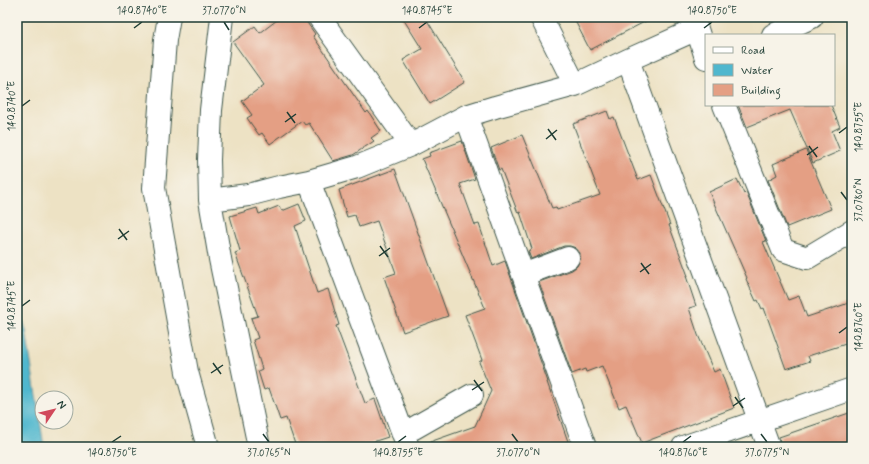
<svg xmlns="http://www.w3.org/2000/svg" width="869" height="464" font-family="Mynerve,sans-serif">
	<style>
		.water { fill: #50b7ce; stroke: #387a81 }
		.building { fill: #e49f84 }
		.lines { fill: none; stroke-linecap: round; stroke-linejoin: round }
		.minor-casing { stroke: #3e564a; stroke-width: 24 }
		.minor { stroke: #fff; stroke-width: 22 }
		.ticks { fill: none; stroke: #1f3d34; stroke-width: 1.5 }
		.neatline { fill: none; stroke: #1f3d34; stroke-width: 1.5 }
		.ticks-label { font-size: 10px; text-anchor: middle; fill: #1f3d34 }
	</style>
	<rect width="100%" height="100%" fill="#f7f3e8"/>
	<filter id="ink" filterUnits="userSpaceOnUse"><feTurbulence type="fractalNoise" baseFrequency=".025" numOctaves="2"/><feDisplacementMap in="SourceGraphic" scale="8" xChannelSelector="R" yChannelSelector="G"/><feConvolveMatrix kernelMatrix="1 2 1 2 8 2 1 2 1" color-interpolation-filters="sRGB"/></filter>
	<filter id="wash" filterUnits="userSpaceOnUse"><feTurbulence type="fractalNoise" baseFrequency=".012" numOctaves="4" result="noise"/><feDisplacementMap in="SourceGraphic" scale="16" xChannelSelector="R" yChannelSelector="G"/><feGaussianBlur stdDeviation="0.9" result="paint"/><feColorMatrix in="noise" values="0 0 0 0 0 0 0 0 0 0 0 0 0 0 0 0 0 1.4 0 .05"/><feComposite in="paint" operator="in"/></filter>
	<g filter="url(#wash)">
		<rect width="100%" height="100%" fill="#ede2c4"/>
		<!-- water -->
		<path class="water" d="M17 297 26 331 44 447H17Z"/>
		<g id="blocks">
			<!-- building -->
			<path class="building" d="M281 17H303L315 34 313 36 366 113 368 111 381 131 371 138 374 141 353 155 333 161 309 123 305 125 302 121 270 144 262 133 259 135 247 118 252 115 242 101 264 85 233 42 255 26 260 33Z
				M402 17H425L465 82 430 104 403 60 422 49Z
				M573 17H654L590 50Z
				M738 105H831L840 127 832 131 840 151 813 163 790 110 747 127Z
				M607 111 610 119 614 117 638 180 651 175 670 225H669L688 276H686L696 306 689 308 698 335 714 372 720 369 734 408 642 443 626 405 619 408 602 366 586 372 585 369 572 374 539 282 572 270 577 266 580 260V253L576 248 570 246H564L531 259 528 251 532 249 520 212 518 213 501 169 499 170 491 148 522 135 552 208 556 207 557 210 600 195 573 124Z
				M462 141 475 179 460 184 475 225 479 224 493 266 505 261 548 382H547L570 447H424V444L475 426 491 391 479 362 482 360 465 315 485 308 422 159 430 156 429 153Z
				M806 150 831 209 787 227 768 180 777 175 773 164Z
				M395 169 448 316 403 332 384 277 396 273 377 221 359 227 355 215 347 217 339 190Z
				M737 179 744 194 746 192 766 241 763 242 788 300 799 296 807 317 852 302V342L808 356 810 361 786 369 764 308 762 309 758 300 756 301 746 279 747 278 709 192Z
				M299 204 306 221 295 226 305 257 317 293 328 289 339 325 336 326 365 403 375 399 388 437 357 447H296L286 418 280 420 269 388 264 390 258 371 262 369 253 340 258 338 251 318 258 316 235 253 240 251 230 216 257 208 259 214 279 206 282 211Z
				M852 412V447H781L779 437Z"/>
		</g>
	</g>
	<g filter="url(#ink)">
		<use href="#blocks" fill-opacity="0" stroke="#3e564a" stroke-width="1"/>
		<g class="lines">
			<defs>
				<path id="minor" d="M169 17 165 40 154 188 187 372 208 447
					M222 17 211 110 209 160 210 200 220 259 259 447
					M319 17 411 145
					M690 17 697 29 706 58
					M542 19 575 85
					M773 35 812 17
					M628 60 769 447
					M724 105 783 250 807 258 852 231
					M466 116 585 447
					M309 181 408 447
					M210 200 248 195 279 187 309 181 357 167 411 145 466 116 495 107 575 85 628 60 697 29
					M523 275 568 258
					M402 432 414 428 472 395
					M683 447 852 389"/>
			</defs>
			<!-- minor casing -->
			<use href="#minor" class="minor-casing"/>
			<!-- minor -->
			<use href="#minor" class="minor"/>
		</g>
	</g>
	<!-- ticks -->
	<path class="ticks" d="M224 22 229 30M134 28 142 22M419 28 427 22M704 28 712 22M22 106 30 100M287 112 295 123M285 122 296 114M548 129 556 140M839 133 847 127M546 139 557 130M809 146 817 157M807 155 818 147M841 192 847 200M119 229 127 240M118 239 129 231M380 246 388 257M379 256 390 248M641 263 649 274M640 272 651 264M22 306 30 300M839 333 847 327M213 363 221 374M211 373 223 365M474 380 482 391M472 390 484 382M735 397 743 408M733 406 745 398M263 434 269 442M512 434 518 442M761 434 767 442M112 442 121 436M398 442 406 436M683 442 691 436"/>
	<!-- margin -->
	<rect width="869" height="464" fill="none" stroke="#f7f3e8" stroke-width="44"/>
	<!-- legend -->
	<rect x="705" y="34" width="130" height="72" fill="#f7f3e8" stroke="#a1aaa0"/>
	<rect x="713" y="47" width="20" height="6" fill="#ffffff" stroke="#a1aaa0"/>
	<text x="741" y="54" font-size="12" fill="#1f3d34">Road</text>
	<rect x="713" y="64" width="20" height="12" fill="#50b7ce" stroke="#a1aaa0"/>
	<text x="741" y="74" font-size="12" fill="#1f3d34">Water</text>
	<rect x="713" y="84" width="20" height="12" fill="#e49f84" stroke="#a1aaa0"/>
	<text x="741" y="94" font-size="12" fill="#1f3d34">Building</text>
	<!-- north arrow -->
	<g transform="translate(54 410) rotate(55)"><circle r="19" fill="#f7f3e8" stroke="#a1aaa0"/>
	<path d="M0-3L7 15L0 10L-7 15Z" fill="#d1495b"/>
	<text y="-6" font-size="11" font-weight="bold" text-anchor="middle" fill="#1f3d34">N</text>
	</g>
	<rect x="22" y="22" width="825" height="420" class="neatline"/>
	<g class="ticks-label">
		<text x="142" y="14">140.8740°E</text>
		<text x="224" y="14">37.0770°N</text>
		<text x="427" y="14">140.8745°E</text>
		<text x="712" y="14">140.8750°E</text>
		<text transform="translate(11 106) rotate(-90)" y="4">140.8740°E</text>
		<text transform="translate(858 127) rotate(-90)" y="4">140.8755°E</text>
		<text transform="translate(858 200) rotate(-90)" y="4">37.0780°N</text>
		<text transform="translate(11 306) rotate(-90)" y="4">140.8745°E</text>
		<text transform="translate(858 327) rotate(-90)" y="4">140.8760°E</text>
		<text x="112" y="456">140.8750°E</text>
		<text x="269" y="456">37.0765°N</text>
		<text x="398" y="456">140.8755°E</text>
		<text x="518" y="456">37.0770°N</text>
		<text x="683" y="456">140.8760°E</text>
		<text x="767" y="456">37.0775°N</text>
	</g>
</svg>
